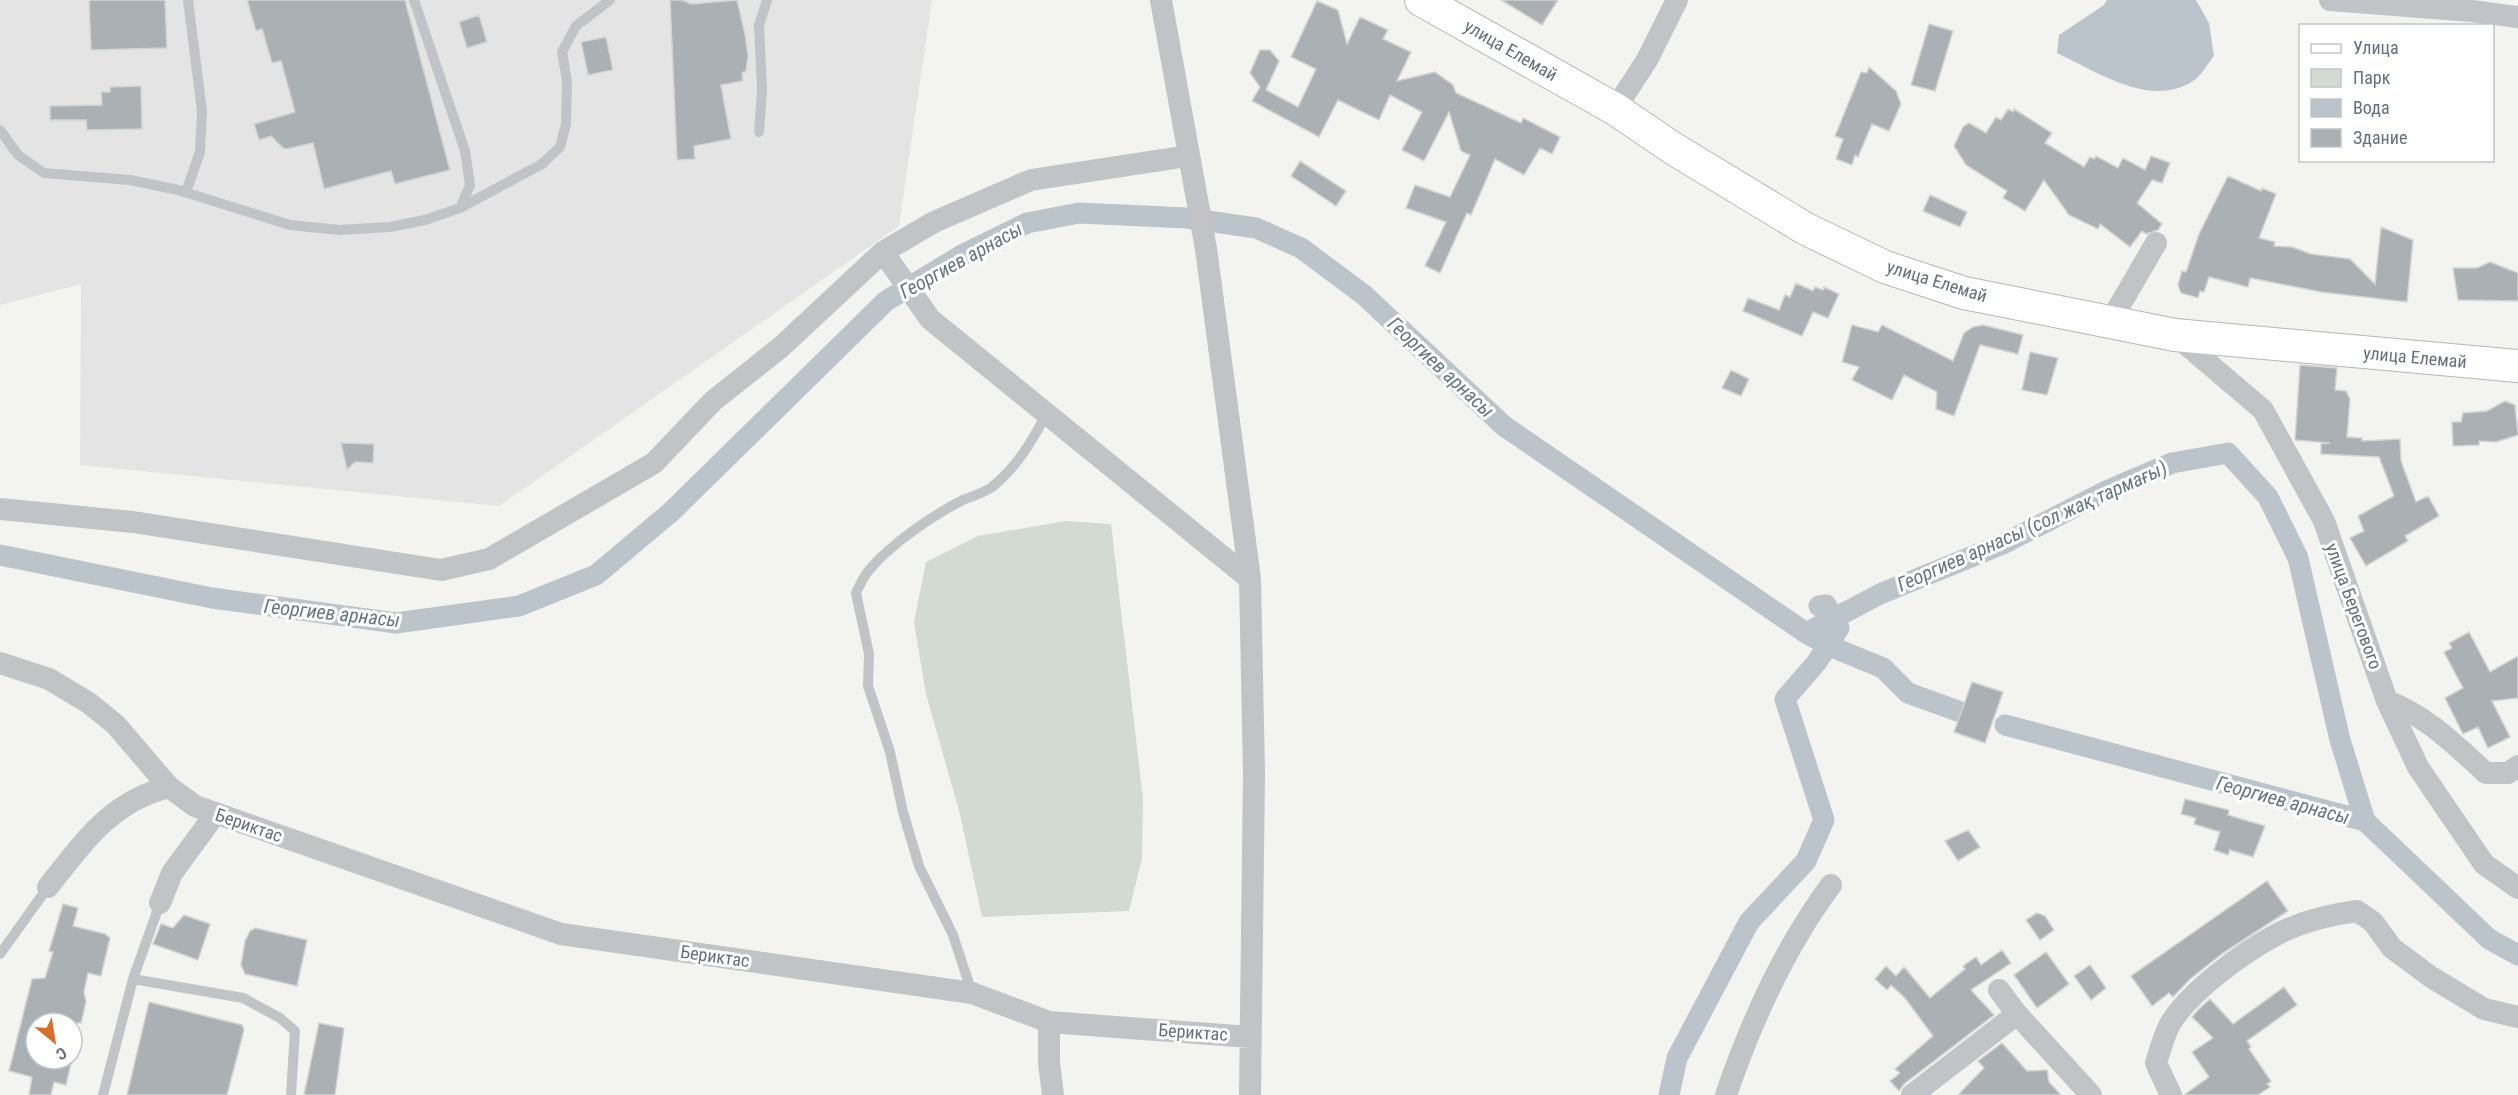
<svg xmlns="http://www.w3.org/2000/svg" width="2518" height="1095" font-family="'Roboto Condensed',sans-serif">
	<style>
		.built { fill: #e3e4e3 }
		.green { fill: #d3dad1 }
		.water { fill: #bcc4cb }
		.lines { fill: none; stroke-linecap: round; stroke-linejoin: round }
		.canal { stroke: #bcc4cb; stroke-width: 21 }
		.building { fill: #abb0b5; stroke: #d4d5d2; stroke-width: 1.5 }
		.secondary-casing { stroke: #b3b6bb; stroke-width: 34 }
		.lane { stroke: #c1c3c7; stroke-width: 10 }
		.street { stroke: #c1c3c7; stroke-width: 22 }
		.secondary { stroke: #fff; stroke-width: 32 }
		.labels { text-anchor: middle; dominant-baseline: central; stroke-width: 6; stroke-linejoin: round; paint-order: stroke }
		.street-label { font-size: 18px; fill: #656f7e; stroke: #fff }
		.water-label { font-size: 20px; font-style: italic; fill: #657683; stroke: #fff }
	</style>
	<rect width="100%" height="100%" fill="#f3f3f0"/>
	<!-- built -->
	<path class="built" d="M0 0H932L899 226 499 506 80 465 81 284 0 305Z"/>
	<!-- green -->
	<path class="green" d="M1066 521 1111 524 1143 799 1142 858 1129 911 982 917 960 814 926 694 914 622 926 562 978 536Z"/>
	<!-- water -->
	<path class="water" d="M2107 0H2196L2209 23 2214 56C2208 63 2201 76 2193 81 2150 109 2096 71 2057 53L2059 35 2104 5Z"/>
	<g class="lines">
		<!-- canal -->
		<path class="canal" d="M0 555 212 598 396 623 519 606 596 575 671 512 886 301 962 255 1027 223 1079 213 1187 218 1256 228 1301 248 1364 295 1504 426 1806 633 1827 645 1883 668 1908 693 1958 711
			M1806 633 1880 594 2005 543 2104 492 2172 463 2228 453 2268 497 2298 558 2340 740 2365 821
			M2005 725 2365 821 2489 939 2518 955
			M1669 1095 1677 1058 1749 922 1806 861 1824 820 1785 699 1817 662 1839 628 1826 605 1819 606"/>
	</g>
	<!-- building -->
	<path class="building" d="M89 0H165L167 48 91 50Z
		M247 0H405L450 170 395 184 391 171 324 189 313 143 287 149 283 148 271 136 259 140 254 124 295 112 281 61 272 63 262 29 256 31Z
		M670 0H682L691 4 737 0 745 34 748 56 746 71 742 73 743 81 721 85 731 139 694 146 695 159 677 160Z
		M1501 0H1558L1542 25Z
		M1317 1 1338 10 1347 44 1360 17 1388 30 1383 39 1411 52 1397 81 1435 72 1453 85 1456 93 1521 123 1523 118 1560 137 1552 154 1540 148 1524 175 1495 159 1471 215 1467 213 1440 273 1425 266 1446 222 1406 208 1415 185 1450 197 1470 155 1461 151 1449 112 1424 161 1402 150 1422 112 1390 95 1379 120 1338 100 1319 137 1252 101 1260 87 1250 73 1260 50H1270L1279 61 1266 90 1298 107 1316 69 1291 57Z
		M479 15 487 42 467 48 459 22Z
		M1929 24 1953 31 1935 91 1911 85Z
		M606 37 613 70 588 75 581 42Z
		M1869 67 1896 91 1901 104 1889 131 1872 124 1858 157 1855 155 1852 165 1836 159 1843 139 1835 136 1861 72 1867 73Z
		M141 86 142 129 87 130 86 120H50V106L102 105 101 92H110V87Z
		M2008 109 2013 112 2014 109 2052 133 2045 143 2084 167 2090 157 2094 159 2096 156 2118 168 2123 158 2145 170 2151 156 2170 163 2162 183 2152 180 2137 203 2162 224 2158 230 2146 234 2142 231 2130 247 2100 224 2098 229 2069 215 2044 180 2025 211 2003 198 2007 191 1966 165 1954 146 1963 127 1969 123 1986 133 1996 117 2001 120Z
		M1300 161 1346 191 1336 206 1291 176Z
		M2228 176 2261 191 2262 188 2276 194 2259 238 2275 242 2274 246 2292 247 2311 254 2350 259 2375 284 2381 227 2413 240 2407 302 2321 292 2250 278 2248 287 2209 277 2204 292 2200 291 2198 298 2181 293 2178 285 2182 271 2186 272 2199 234Z
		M1930 195 1967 212 1960 227 1923 211Z
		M2490 262 2518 273V301L2458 300 2453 268H2477Z
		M1796 283 1813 291 1815 287 1823 290 1824 287 1839 294 1828 318 1813 312 1802 336 1743 311 1748 298 1779 310 1785 295 1790 297Z
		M1852 325 1878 332 1882 325 1953 361 1964 333 1973 327 1983 325 2023 335 2018 354 1980 345 1954 416 1936 409 1937 392 1904 375 1892 400 1852 380 1859 367 1842 362Z
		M2030 352 2058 358 2047 395 2022 390Z
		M2300 365 2337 368 2335 390 2346 391 2350 399 2347 437 2362 438V441L2400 439 2401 461 2416 502 2428 496 2439 516 2405 536 2408 541 2366 566 2350 538 2364 531 2358 516 2394 496 2379 457 2321 454V444L2330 443 2295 440Z
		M1731 370 1749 379 1741 396 1722 388Z
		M2505 401 2515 405 2518 435 2496 442 2479 441V445L2453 446 2452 422H2461L2463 413 2487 411Z
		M341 443 374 444 373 463 355 462 347 470Z
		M2469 632 2490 672 2518 656V698L2492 701 2510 737 2488 748 2478 727 2463 734 2445 698 2463 688 2444 652 2452 648 2449 643Z
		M1972 682 2003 692 1985 743 1954 732Z
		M2185 799 2229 810 2228 815 2265 826 2253 857 2230 850 2228 855 2214 850 2220 832 2194 824 2196 818 2181 814Z
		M1968 830 1980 847 1958 861 1945 841Z
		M2267 881 2288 911 2223 953 2190 979 2173 997 2169 993 2152 1006 2131 976Z
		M63 904 78 908 73 926 105 934 110 938 101 976 88 973 84 992 86 1002 81 1023H36V1059H72L66 1085 54 1082 51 1095H29L32 1077 9 1071 32 979 45 978 53 952 49 951Z
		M2037 913 2045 916 2054 930 2040 940 2026 920Z
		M184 915 210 924 198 960 153 944 161 924 173 928Z
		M255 928 307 940 297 986 245 974 241 965 245 941 250 931Z
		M2002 950 2011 963 1971 990 1994 1015 1904 1084 1899 1091 1890 1081 1900 1073 1895 1069 1933 1036 1905 998 1891 985 1887 990 1875 979 1886 966 1896 976 1904 967 1930 998 1965 969 1963 966 1976 957 1981 965Z
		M2046 952 2069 984 2037 1008 2014 975Z
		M2090 965 2106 988 2091 1000 2074 976Z
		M2284 987 2297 1005 2247 1041 2251 1047 2249 1049 2271 1081 2267 1084 2270 1087 2258 1095H2184L2209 1077 2192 1052 2213 1038 2192 1017 2199 1009 2210 999 2233 1024Z
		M149 1002 242 1025 244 1030 227 1095H127Z
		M319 1023 344 1028 335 1095H304Z
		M2002 1043 2027 1071 2047 1070 2049 1082 2061 1095H1958L1984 1068 1978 1061Z"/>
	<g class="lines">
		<defs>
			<path id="secondary" d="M1421 0 1615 109 1674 149 1806 229 1885 267 1964 293 2175 335 2518 366"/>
		</defs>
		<!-- secondary casing -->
		<use href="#secondary" class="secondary-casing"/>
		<!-- lane -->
		<path class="lane" d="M0 130 18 155 44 173 130 180 178 190 290 225 339 230 390 227 425 220 460 208 470 185 465 151 414 0
			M759 132 762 90 759 25 767 0
			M186 192 200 152 202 111 188 0
			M460 208 542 164 560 147 566 124 567 81 562 52 576 26 610 0
			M0 954 48 887
			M133 979 243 998 280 1018 295 1031 291 1095
			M972 993 953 935 919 866 903 812 890 752 868 686 869 654 856 593C860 585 864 575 870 569 891 544 933 515 963 500 972 496 984 493 992 487 1017 467 1032 441 1047 413
			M103 1095 133 979 160 903"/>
		<!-- street -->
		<path class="street" d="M1161 0 1206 249 1250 579 1254 773 1250 1095
			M2330 0 2472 11 2518 17
			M1615 109 1647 60 1677 0
			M883 252 930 319 1250 579
			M2110 322 2156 243
			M2175 335 2263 410 2324 521 2387 701 2418 767 2484 864 2518 888
			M0 509 133 522 441 570 489 559 654 463 713 401 781 347 883 252 934 222 1031 180 1188 156
			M0 663 49 679 89 703 116 725 169 787 195 806 561 934 972 993 1049 1022 1250 1037
			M2387 701C2427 716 2455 745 2486 773H2508L2518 766
			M48 887C83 843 111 801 169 787
			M160 903 172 873 216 813
			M1999 990 2017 1014 2091 1095
			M1049 1022V1063L1053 1095
			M1726 1095C1751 1022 1785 947 1831 885
			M1912 1095 2017 1014
			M2171 1095 2156 1063C2160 1051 2164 1035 2170 1024 2189 992 2241 954 2274 936 2299 922 2328 915 2357 911L2373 922 2392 948 2431 977 2484 1009 2518 1017"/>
		<!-- secondary -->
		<use href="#secondary" class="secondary"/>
	</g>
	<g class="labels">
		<!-- street labels -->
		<g class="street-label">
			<text transform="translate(1511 50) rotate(30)">улица Елемай</text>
			<text transform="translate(1937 281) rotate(17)">улица Елемай</text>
			<text transform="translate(2415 357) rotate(5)">улица Елемай</text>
			<text transform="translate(2354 606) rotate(70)">улица Берегового</text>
			<text transform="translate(249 825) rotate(19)">Бериктас</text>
			<text transform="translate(715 956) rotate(8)">Бериктас</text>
			<text transform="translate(1193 1032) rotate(4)">Бериктас</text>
		</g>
		<!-- water labels -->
		<g class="water-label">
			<text transform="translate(961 260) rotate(-29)">Георгиев арнасы</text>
			<text transform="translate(1441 367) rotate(43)">Георгиев арнасы</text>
			<text transform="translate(2032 526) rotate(-24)">Георгиев арнасы (сол жақ тармағы)</text>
			<text transform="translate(332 613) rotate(6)">Георгиев арнасы</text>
			<text transform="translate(2283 800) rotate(15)">Георгиев арнасы</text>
		</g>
	</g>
	<!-- legend -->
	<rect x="2299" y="24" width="195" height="138" fill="#ffffff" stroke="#c1c5cb" stroke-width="1.5"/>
	<rect x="2311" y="44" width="30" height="9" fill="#ffffff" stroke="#c1c5cb" stroke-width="1.5"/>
	<text x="2353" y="54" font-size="18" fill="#656f7e">Улица</text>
	<rect x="2311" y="69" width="30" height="18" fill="#d3dad1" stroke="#c1c5cb" stroke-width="1.5"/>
	<text x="2353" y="84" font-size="18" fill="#656f7e">Парк</text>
	<rect x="2311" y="99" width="30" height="18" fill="#bcc4cb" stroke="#c1c5cb" stroke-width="1.5"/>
	<text x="2353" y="114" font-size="18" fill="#656f7e">Вода</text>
	<rect x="2311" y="129" width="30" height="18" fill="#abb0b5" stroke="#c1c5cb" stroke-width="1.5"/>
	<text x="2353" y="144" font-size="18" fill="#656f7e">Здание</text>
	<!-- north arrow -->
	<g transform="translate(54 1041) rotate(150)"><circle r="28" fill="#ffffff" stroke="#c1c5cb" stroke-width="1.5"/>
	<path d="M0-4.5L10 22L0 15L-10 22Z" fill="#d46f2e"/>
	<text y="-9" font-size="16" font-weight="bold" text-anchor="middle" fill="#656f7e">С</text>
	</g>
</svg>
